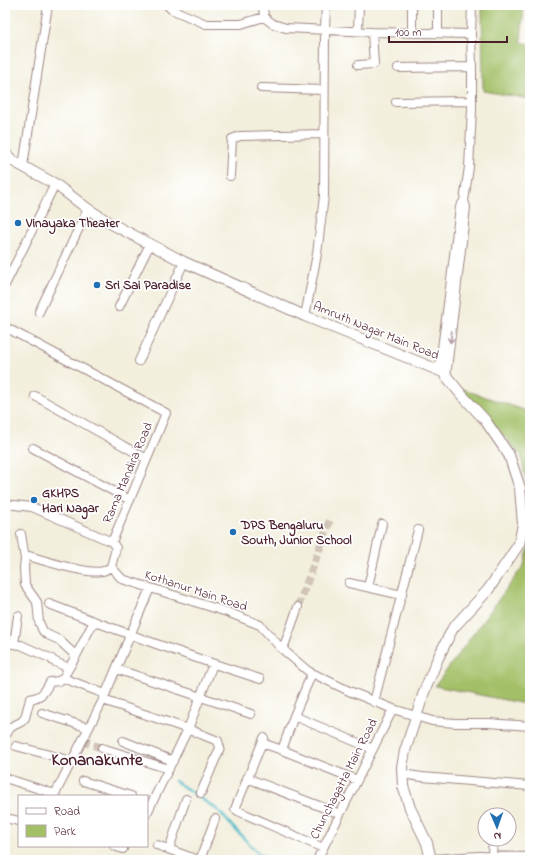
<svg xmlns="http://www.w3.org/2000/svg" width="535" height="865" font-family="'Indie Flower',sans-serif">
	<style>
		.green { fill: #a3c067; stroke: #767049 }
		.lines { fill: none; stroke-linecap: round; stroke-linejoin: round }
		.stream { stroke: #4cb8c8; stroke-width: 2.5 }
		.minor-tunnel { stroke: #d1c5b9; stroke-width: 8; stroke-dasharray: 8 4; stroke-linecap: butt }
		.minor-casing { stroke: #9e8784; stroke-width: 10 }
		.major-casing { stroke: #9e8784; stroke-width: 12 }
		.minor { stroke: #fff; stroke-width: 8 }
		.major { stroke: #fff; stroke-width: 10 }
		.oneway { stroke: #ae9aa0 }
		.poi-dot { fill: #1f6fb2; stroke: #fff; stroke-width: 1.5 }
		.labels { text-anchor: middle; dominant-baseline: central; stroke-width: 3.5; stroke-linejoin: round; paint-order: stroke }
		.poi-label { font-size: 13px; font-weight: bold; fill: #4a1f2b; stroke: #fff; text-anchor: start }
		.street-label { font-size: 13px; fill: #4a1f2b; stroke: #fff }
		.district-label { font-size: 17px; font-weight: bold; fill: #4a1f2b; stroke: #fff }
	</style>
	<rect width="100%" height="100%" fill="#fff"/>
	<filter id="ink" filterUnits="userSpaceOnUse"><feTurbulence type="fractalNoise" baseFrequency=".025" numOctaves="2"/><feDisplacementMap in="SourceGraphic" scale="8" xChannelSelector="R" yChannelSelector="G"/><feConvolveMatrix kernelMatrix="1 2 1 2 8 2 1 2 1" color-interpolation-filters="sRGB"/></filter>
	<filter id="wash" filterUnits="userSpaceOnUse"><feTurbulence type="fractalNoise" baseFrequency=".012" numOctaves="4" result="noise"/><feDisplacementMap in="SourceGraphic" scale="16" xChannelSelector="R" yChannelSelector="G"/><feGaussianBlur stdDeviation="0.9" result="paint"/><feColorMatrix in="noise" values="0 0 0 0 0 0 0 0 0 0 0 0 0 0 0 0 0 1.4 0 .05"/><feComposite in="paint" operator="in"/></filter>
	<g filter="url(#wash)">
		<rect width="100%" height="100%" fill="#f3efdd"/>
		<!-- green -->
		<path class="green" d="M482 5H524L521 42 530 44V99L483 91Z
			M459 388 530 412V504L521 455Z
			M530 543V705L435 686 524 565Z"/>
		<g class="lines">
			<!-- stream -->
			<path class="stream" d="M175 781 218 810 231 825 258 853 271 860"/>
		</g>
	</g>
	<g filter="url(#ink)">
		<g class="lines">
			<!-- minor-tunnel -->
			<path class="minor-tunnel" d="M298 607 330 520
				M82 741 102 748"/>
			<defs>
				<path id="minor" d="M167 5 171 9 206 24H241L264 17
					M263 5 264 17 273 24 286 28 372 32 471 34
					M358 31 359 5
					M412 32V5
					M438 33V5
					M358 65 374 64 372 32
					M398 68 472 67
					M261 88 324 90
					M396 102 471 101
					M23 166 48 5
					M230 176 232 139 240 136 324 134
					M5 285 55 184
					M119 307 150 244
					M39 312 88 209
					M305 316 317 254 324 196 325 30 326 5
					M5 327 166 413 147 459 112 542
					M139 361 184 262
					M439 370 448 304 460 207 464 201
					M446 377 466 207 464 201 469 167 472 109V67L471 34 472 5
					M35 396 147 459
					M33 448 130 500
					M5 504 32 507 112 542 116 548 111 567 122 579 227 612 260 625 281 648 308 671 349 691 393 709 432 721 455 723H489L530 726
					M21 534 25 559
					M349 583 402 595
					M368 587 382 524
					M49 604C118 631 188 656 260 679
					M5 643 21 645 52 659 53 661 69 668
					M14 644 18 616
					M283 649 298 607
					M76 656 59 640 48 635 43 631 39 622 37 602 25 585 24 568 25 559 27 557 29 556C45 561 88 575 103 571 106 570 109 568 111 567
					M116 669 201 697 251 714
					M63 678 105 694
					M103 700 188 729 218 741 220 748 201 793
					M374 702 418 530
					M42 713 89 728
					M294 716 373 749
					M5 736 11 727 21 722 25 718 30 699C33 698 36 698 39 696 45 693 47 687 50 682L59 681 63 678 76 656 94 621
					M264 738 235 809 238 811 323 848
					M123 741 173 761
					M262 743 282 750 357 780
					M16 746 72 761
					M102 748 169 769
					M282 750 294 716 312 673
					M402 774 422 777 530 786
					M5 778 55 794
					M247 778 340 814
					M83 781 131 796
					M54 796 103 700 150 588
					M147 813 188 729 213 664
					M5 818 19 821
					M157 845 198 860
					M114 846 123 849
					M169 849 186 799
					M492 856 493 839
					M431 859 479 856 530 857
					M200 860 215 819
					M317 860 393 709"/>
				<path id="major" d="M5 153 13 161 55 184 88 209 110 223 184 262 305 316 443 372 460 393 485 420 509 455 520 488 523 524 519 544 509 559 488 590 453 628 438 658 424 692 405 751 402 767 403 786 410 808 427 843 431 860"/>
			</defs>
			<!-- minor casing -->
			<use href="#minor" class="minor-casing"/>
			<!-- major casing -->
			<use href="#major" class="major-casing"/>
			<!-- minor -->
			<use href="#minor" class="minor"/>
			<!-- major -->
			<use href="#major" class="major"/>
		</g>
		<!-- one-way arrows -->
		<defs><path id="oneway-shaft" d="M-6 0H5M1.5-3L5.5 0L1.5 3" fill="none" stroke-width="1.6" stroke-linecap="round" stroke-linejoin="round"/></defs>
		<use class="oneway" href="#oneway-shaft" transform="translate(451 337) rotate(98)"/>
	</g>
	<!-- markers -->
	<g class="poi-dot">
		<circle cx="18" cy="223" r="4"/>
		<circle cx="97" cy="285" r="4"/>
		<circle cx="34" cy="500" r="4"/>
		<circle cx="233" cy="532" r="4"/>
	</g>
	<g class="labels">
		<!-- poi labels -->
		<g class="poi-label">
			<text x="26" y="223">Vinayaka Theater</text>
			<text x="105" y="285">Sri Sai Paradise</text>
			<text x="42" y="493">GKHPS<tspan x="42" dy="15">Hari Nagar</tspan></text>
			<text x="241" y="525">DPS Bengaluru<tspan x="241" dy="15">South, Junior School</tspan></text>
		</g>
		<!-- street labels -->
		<g class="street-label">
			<text transform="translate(376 331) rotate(22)">Amruth Nagar Main Road</text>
			<text transform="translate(128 473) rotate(-67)">Rama Mandira Road</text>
			<text transform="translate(196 591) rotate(18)">Kothanur Main Road</text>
			<text transform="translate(344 779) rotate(-63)">Chunchagatta Main Road</text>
		</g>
		<!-- district labels -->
		<g class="district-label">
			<text x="97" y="760">Konanakunte</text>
		</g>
	</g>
	<!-- margin -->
	<rect width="535" height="865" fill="none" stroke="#fff" stroke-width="20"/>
	<!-- legend -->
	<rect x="18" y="795" width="130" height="52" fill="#ffffff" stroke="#b7a5aa"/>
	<rect x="26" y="808" width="20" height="6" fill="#ffffff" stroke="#b7a5aa"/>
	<text x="54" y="815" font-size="12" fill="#4a1f2b">Road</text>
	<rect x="26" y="825" width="20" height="12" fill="#a3c067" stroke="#b7a5aa"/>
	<text x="54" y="835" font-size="12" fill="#4a1f2b">Park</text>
	<!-- north arrow -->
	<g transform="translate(497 827) rotate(178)"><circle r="19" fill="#ffffff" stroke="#b7a5aa"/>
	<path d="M0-3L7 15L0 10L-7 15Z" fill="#1f6fb2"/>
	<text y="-6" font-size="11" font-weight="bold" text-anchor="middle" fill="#4a1f2b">N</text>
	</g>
	<!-- scale -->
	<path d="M389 36v6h118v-6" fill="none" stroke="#4a1f2b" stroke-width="2"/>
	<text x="395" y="36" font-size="12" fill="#4a1f2b" stroke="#ffffff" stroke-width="3" paint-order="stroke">100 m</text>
</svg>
